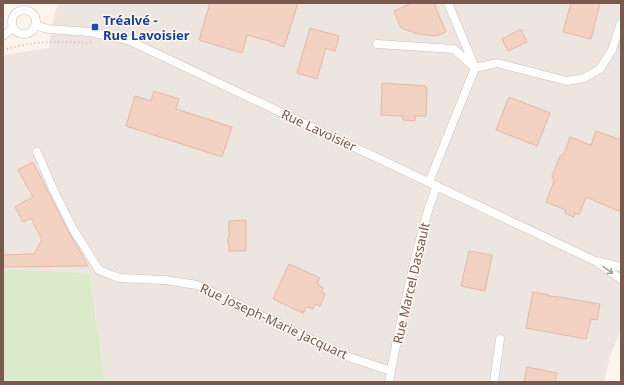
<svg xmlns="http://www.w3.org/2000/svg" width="624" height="385" font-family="'Noto Sans',sans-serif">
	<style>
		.industrial { fill: #ece5e0 }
		.green { fill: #d9ebc8 }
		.building { fill: #f3d2c2; stroke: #e5b7a2 }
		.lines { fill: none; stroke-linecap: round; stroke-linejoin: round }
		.street-casing { stroke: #d2beb2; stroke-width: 9 }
		.path { stroke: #d8b4a4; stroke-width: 2; stroke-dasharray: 1 3; stroke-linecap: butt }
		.street { stroke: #fff; stroke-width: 8 }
		.oneway { stroke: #af9b94 }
		.transit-dot { fill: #1a4fb4; stroke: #fff9f1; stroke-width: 1.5 }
		.labels { text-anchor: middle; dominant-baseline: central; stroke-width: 3; stroke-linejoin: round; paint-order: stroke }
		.transit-label { font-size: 13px; font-weight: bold; fill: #164399; stroke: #fff9f1; text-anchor: start }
		.street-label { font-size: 13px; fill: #79594d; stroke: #fff9f1 }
	</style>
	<rect width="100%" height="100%" fill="#fdf4eb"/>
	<!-- industrial -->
	<path class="industrial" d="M58 3H621V330L611 353 604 382H105L89 273 3 269V55L49 48 53 20Z"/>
	<!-- green -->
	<path class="green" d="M3 269 89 273 105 382H3Z"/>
	<!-- building -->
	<path class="building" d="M210 3H298L284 47 269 41 247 35 242 53 199 40Z
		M412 3H434L446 32 436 36 418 34 401 28 394 11Z
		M571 3H600L591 39 563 32Z
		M310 28 339 36 335 51 326 48 317 79 297 73Z
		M521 29 527 42 508 51 502 39Z
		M382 83 426 86V89H427L426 116H415V121L403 120V116L381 115Z
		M154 91 179 99 176 109 232 127 222 157 126 126 135 96 151 101Z
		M509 97 550 113 537 146 496 130Z
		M596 131 621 140V212L586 197 579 215 575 213 573 217 565 213 566 210 546 202 554 181 552 176 560 156 564 154 570 137 591 145Z
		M33 162 68 231 77 246 88 266 3 267V255L34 254 42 240 31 218 23 222 15 207 33 197 18 170Z
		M246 220V251H229V245L228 243V238L229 236V221Z
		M469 251 492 255 485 291 461 286Z
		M289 264 320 278 317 283 319 284 318 285 323 288 321 292 325 294 320 306 315 304 313 309 308 307 307 308 306 307 303 313 273 299Z
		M533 292 549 295V296L559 297 600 304 597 320 591 319 586 339 526 328Z
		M527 367 557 373 555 382H524Z"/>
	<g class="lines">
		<defs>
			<path id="street" d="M448 3 474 65
				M12 22a12 12 0 1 1 24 0a12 12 0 1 1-24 0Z
				M35 25 48 29 89 32 128 40 595 261
				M3 36 13 28
				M377 44 454 49 475 68
				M37 152 54 191 73 229 99 270 119 278 165 280 197 285 298 333 349 357 391 371
				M429 182 475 68 497 63 567 81 584 78 600 69 612 50 621 23
				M621 267 595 261 621 279
				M389 382C397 337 407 292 418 247 424 226 428 206 437 186
				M494 382 500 339"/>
		</defs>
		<!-- street casing -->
		<use href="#street" class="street-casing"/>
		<!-- path -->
		<path class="path" d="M3 50C32 41 58 41 88 43L91 42"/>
		<!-- street -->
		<use href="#street" class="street"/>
	</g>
	<!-- one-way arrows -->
	<defs><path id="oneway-shaft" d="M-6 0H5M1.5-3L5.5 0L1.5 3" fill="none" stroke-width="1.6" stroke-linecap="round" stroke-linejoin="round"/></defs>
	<use class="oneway" href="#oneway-shaft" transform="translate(608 270) rotate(35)"/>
	<!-- markers -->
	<rect class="transit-dot" x="91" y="23" width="8" height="8" rx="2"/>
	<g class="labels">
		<!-- transit labels -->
		<g class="transit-label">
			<text x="103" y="20">Tréalvé -<tspan x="103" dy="15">Rue Lavoisier</tspan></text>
		</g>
		<!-- street labels -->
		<g class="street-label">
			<text transform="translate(319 130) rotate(25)">Rue Lavoisier</text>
			<text transform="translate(411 283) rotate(-77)">Rue Marcel Dassault</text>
			<text transform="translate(274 321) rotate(25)">Rue Joseph-Marie Jacquart</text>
		</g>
	</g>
	<!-- border -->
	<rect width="624" height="385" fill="none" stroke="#79594d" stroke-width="8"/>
</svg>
